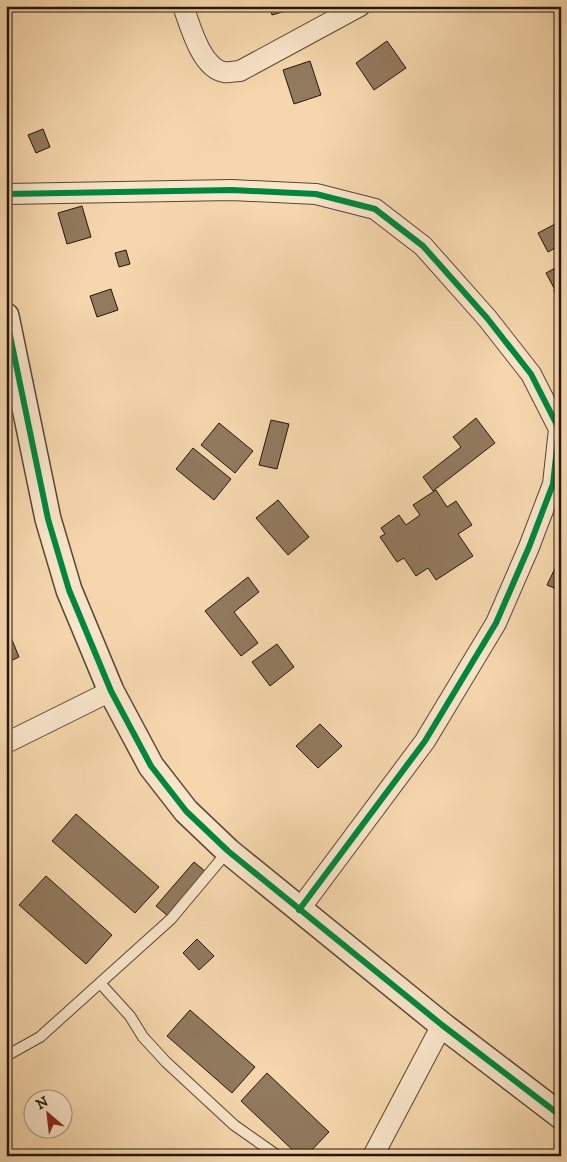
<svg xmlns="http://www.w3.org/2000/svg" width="567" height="1162" font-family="'IM FELL DW Pica',serif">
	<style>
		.building { fill: #927a5f; stroke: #25160a }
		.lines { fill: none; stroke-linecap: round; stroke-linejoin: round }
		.service-casing { stroke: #594633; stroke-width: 12 }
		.minor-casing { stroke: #594633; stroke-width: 22 }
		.tertiary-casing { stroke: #594633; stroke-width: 28 }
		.service { stroke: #f9e5ca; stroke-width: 10 }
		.minor { stroke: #f9e5ca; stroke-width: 20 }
		.tertiary { stroke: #f9e5ca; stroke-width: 25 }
		.cycleway-casing { stroke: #f9e5ca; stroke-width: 9 }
		.cycleway { stroke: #00873e; stroke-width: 6 }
	</style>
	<rect width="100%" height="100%" fill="#f6d7ad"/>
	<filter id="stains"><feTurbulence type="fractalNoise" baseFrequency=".004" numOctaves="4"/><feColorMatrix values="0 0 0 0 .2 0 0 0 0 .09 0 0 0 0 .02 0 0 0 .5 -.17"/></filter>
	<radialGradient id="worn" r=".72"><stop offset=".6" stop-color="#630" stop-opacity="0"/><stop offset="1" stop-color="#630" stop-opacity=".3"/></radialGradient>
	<!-- building -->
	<path class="building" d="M270 6H303L272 15Z
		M387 41 406 68 374 90 356 63Z
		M310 61 321 95 294 104 283 70Z
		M43 129 50 147 36 153 28 135Z
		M82 206 91 237 67 244 58 213Z
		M561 221V245L548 252 538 233Z
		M126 250 130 264 119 267 115 253Z
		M561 265V285L554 288 546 273Z
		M561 286V304L554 290Z
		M111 289 118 310 97 317 90 296Z
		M476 418 495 443 433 491 423 477 461 447 453 437Z
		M271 420 289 424 277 469 259 465Z
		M219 423 253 451 235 473 201 445Z
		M193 448 231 479 214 500 176 469Z
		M436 490 447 507 456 501 472 525 458 534 473 556 436 580 428 568 416 576 404 558 397 562 380 537 385 534 381 528 399 515 406 525 420 515 413 505Z
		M278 500 309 537 288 555 256 518Z
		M561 556V591L547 585Z
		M248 577 259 592 234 612 258 643 241 656 205 611Z
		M6 625 19 657 6 663Z
		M277 644 294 667 270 686 252 662Z
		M320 724 342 746 318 768 296 746Z
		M76 814 159 887 135 913 52 841Z
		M194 862 206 872 168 916 156 906Z
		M46 876 112 935 86 964 19 905Z
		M197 939 214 956 199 970 183 953Z
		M190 1010 255 1067 232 1093 167 1036Z
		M267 1073 329 1132 306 1156H299L241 1101Z"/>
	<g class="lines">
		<defs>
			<path id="service" d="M100 983 130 1016 143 1037 166 1062 234 1125 278 1156
				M6 1056 40 1037 171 919 228 851"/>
			<path id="minor" d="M183 6C190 25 201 68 224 72 228 73 235 71 240 71L360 6
				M6 194 232 190 316 194 375 209 423 246 487 318 531 374 559 429 553 484 529 547 496 623 425 741 299 910
				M6 743 111 691
				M373 1156 442 1025"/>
			<path id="tertiary" d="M6 316 48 519 69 590 111 691 151 766 186 811 228 851 442 1025 561 1116"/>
		</defs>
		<!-- service casing -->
		<use href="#service" class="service-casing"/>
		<!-- minor casing -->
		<use href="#minor" class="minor-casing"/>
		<!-- tertiary casing -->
		<use href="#tertiary" class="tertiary-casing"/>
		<!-- service -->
		<use href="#service" class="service"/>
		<!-- minor -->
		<use href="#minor" class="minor"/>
		<!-- tertiary -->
		<use href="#tertiary" class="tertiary"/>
		<defs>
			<path id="cycleway" d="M6 194 232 190 316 194 375 209 423 246 487 318 531 374 559 429 553 484 529 547 496 623 425 741 299 910
				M6 316 48 519 69 590 111 691 151 766 186 811 228 851 442 1025 561 1116"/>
		</defs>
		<!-- cycleway casing -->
		<use href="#cycleway" class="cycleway-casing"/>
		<!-- cycleway -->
		<use href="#cycleway" class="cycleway"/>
	</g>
	<!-- margin -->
	<rect width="567" height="1162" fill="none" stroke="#f6d7ad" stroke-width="25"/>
	<rect x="8" y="8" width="552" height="1147" fill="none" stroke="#25160a" stroke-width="2.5"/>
	<rect x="12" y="12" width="542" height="1137" fill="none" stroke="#25160a"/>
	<!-- north arrow -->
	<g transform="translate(48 1114) rotate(332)"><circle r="24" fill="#f9e5ca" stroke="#a4927d"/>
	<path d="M0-4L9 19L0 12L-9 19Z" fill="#8f2418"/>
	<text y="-8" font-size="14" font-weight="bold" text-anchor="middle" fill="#25160a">N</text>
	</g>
	<rect width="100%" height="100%" filter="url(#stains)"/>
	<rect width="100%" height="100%" fill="url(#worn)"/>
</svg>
